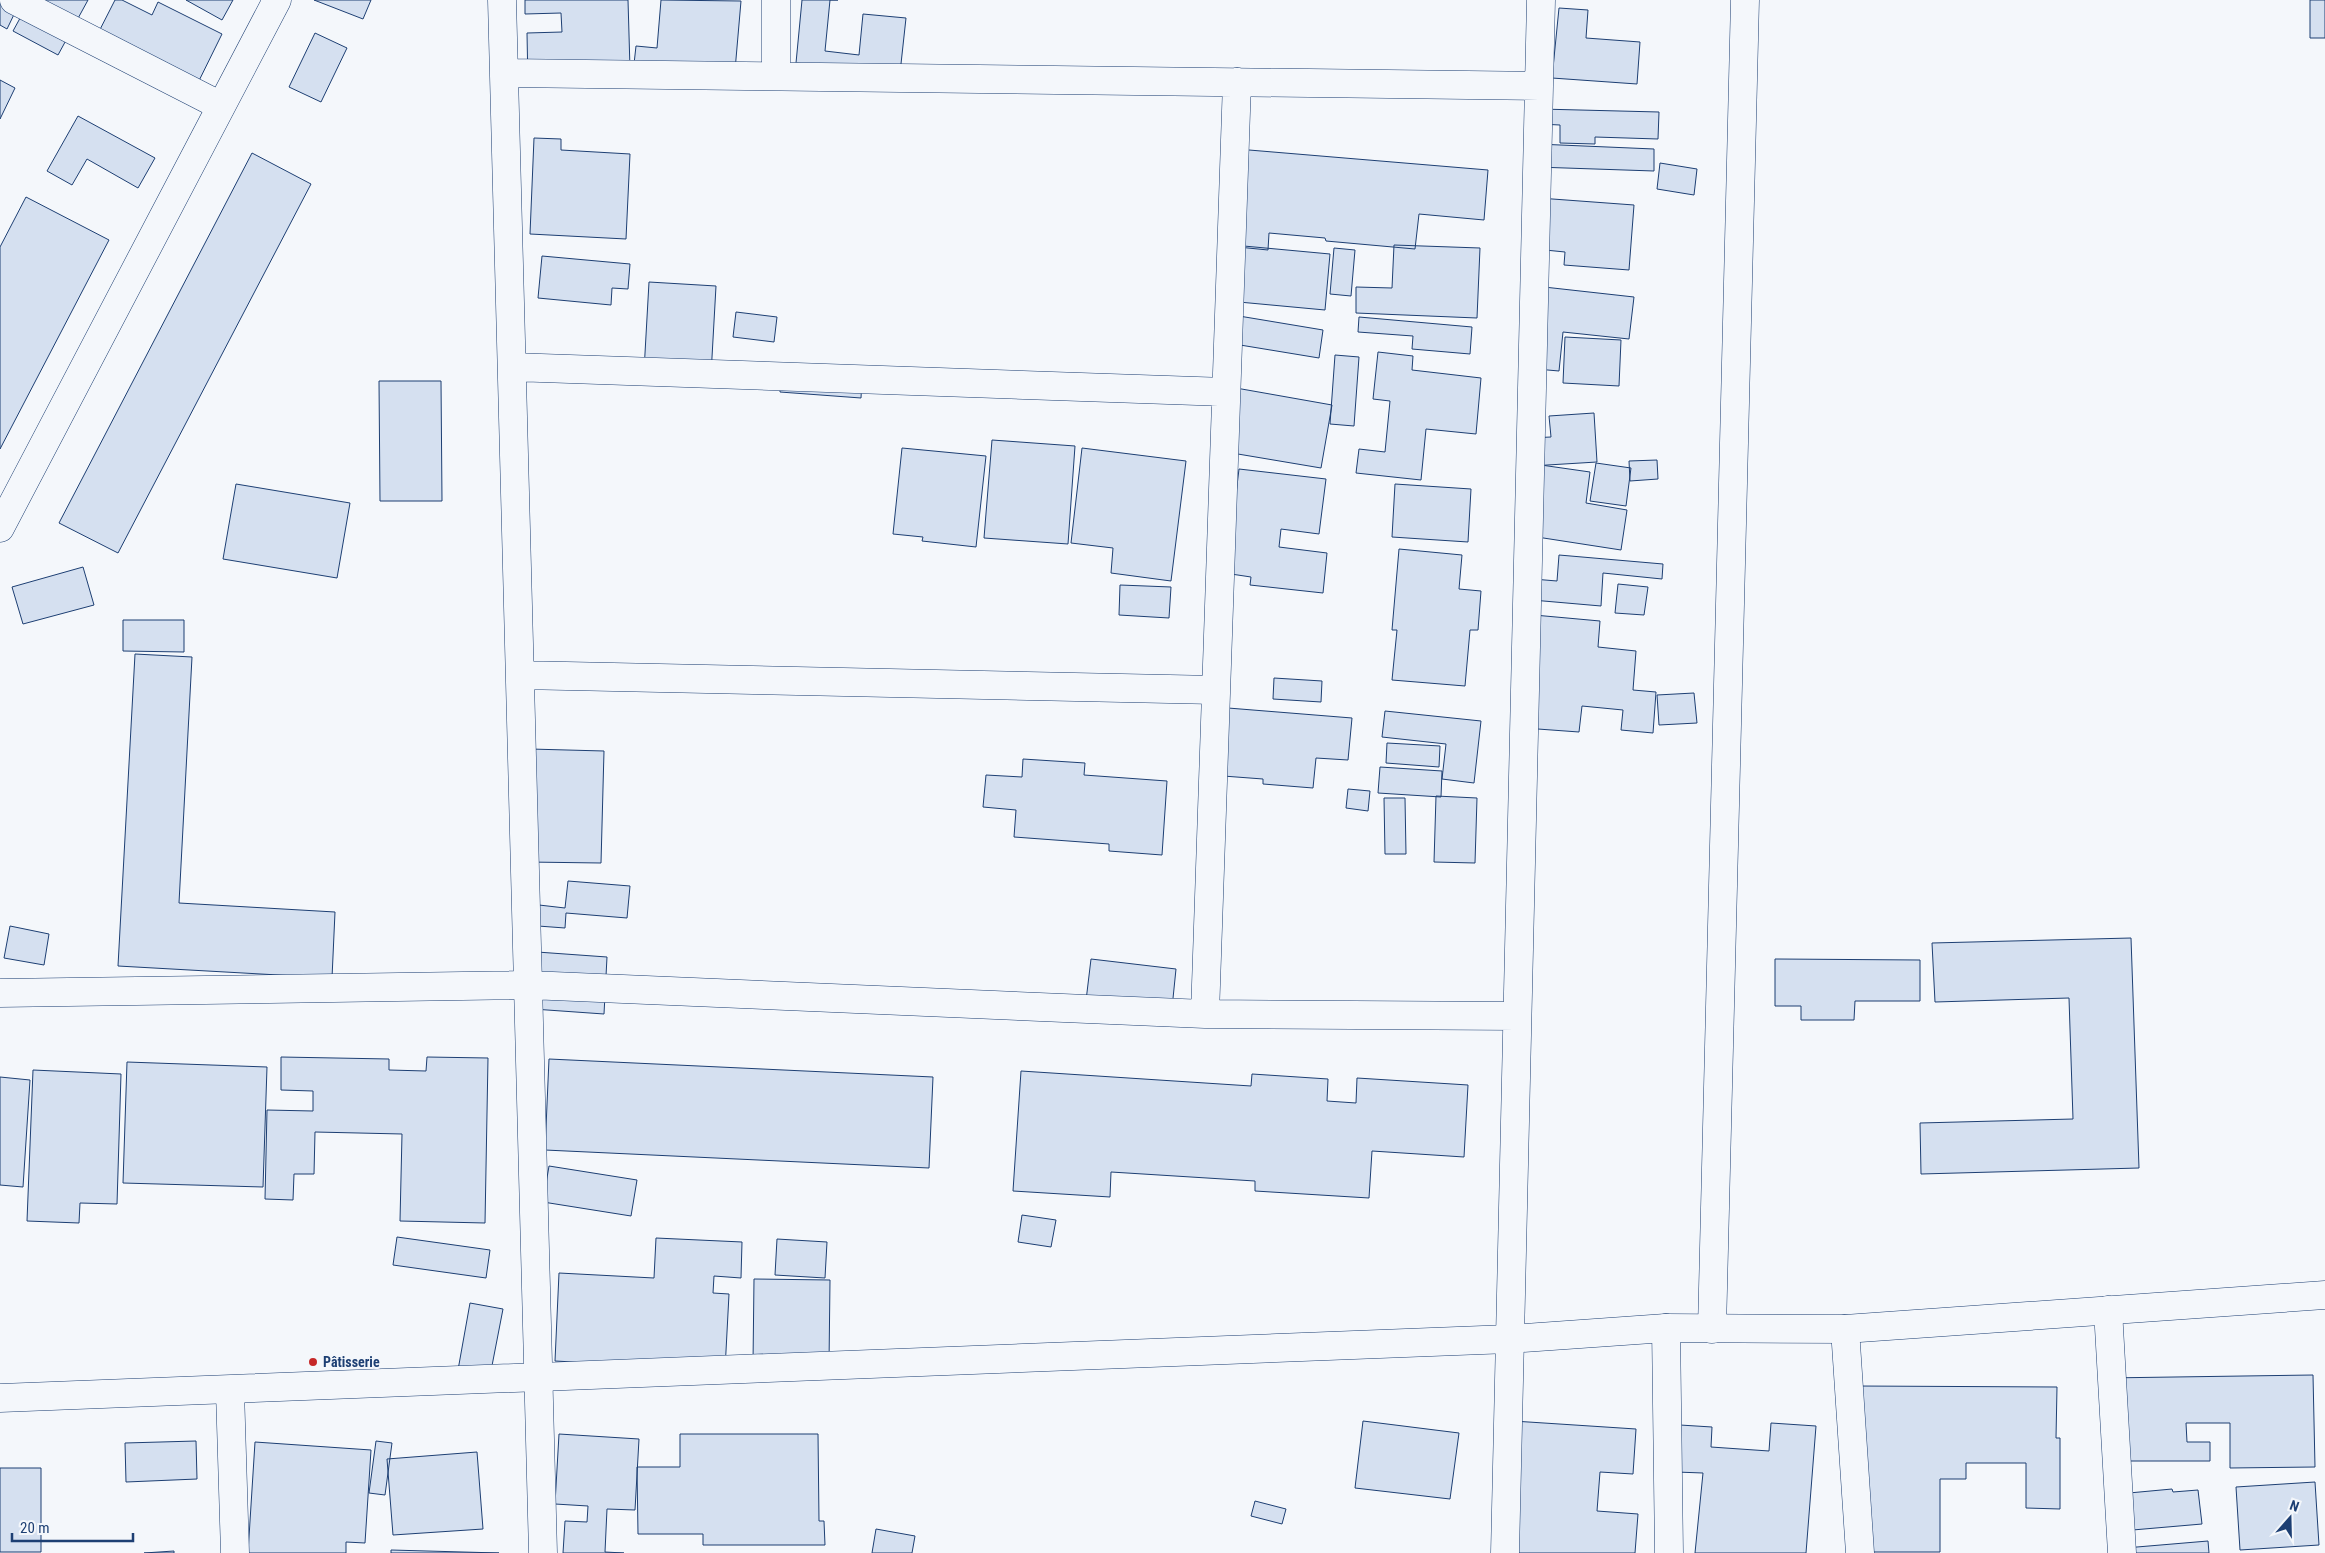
<svg xmlns="http://www.w3.org/2000/svg" width="2325" height="1553" font-family="'Roboto Condensed',sans-serif">
	<style>
		.building { fill: #d5e0f0; stroke: #1d3f73 }
		.lines { fill: none; stroke-linecap: round; stroke-linejoin: round }
		.street-casing { stroke: #1d3f73; stroke-width: 29 }
		.secondary-casing { stroke: #1d3f73; stroke-width: 29 }
		.street { stroke: #f4f7fb; stroke-width: 28 }
		.secondary { stroke: #f4f7fb; stroke-width: 28 }
		.poi-dot { fill: #c62828; stroke: #f4f7fb; stroke-width: 2 }
		.labels { text-anchor: middle; dominant-baseline: central; stroke-width: 4; stroke-linejoin: round; paint-order: stroke }
		.poi-label { font-size: 14px; font-weight: bold; fill: #1d3f73; stroke: #f4f7fb; text-anchor: start }
	</style>
	<rect width="100%" height="100%" fill="#f4f7fb"/>
	<!-- building -->
	<path class="building" d="M0 0H21L7 29 0 25Z
		M30 0H88L58 55 13 31Z
		M115 0H122L152 15 158 2 222 34 188 103 88 53Z
		M186 0H233L222 20Z
		M314 0H371L363 19Z
		M525 0H628L630 69 528 86 527 33 562 32 561 13 525 14Z
		M661 0 741 1 734 82 633 73 636 46 657 48Z
		M802 0H838H830L825 51 859 55 863 14 906 18 900 73 796 63Z
		M2310 0H2325V38H2310Z
		M1559 8 1588 10 1586 38 1640 42 1637 84 1552 78Z
		M315 33 347 48 321 102 289 87Z
		M0 80 15 88 0 119Z
		M1540 109 1659 112 1658 139 1595 137V144L1560 143V125L1540 124Z
		M78 116 155 158 138 188 87 159 72 185 47 171Z
		M534 138 561 139V150L630 154 626 239 530 234Z
		M1537 144 1654 149V171L1536 167Z
		M1237 149 1488 170 1484 220 1419 214 1415 249 1326 241 1325 238 1269 233 1268 250 1228 246Z
		M252 153 311 184 118 553 59 523Z
		M1660 163 1697 169 1694 195 1657 189Z
		M26 197 109 240 0 449V247Z
		M1539 198 1634 205 1629 270 1564 265 1565 252 1535 249Z
		M1233 245 1330 254 1325 310 1228 301Z
		M1394 245 1480 248 1477 318 1356 313V287L1392 288Z
		M1334 248 1355 250 1351 296 1330 294Z
		M542 256 630 264 628 289 612 288 611 305 538 298Z
		M649 282 716 286 711 375 644 371Z
		M1535 286 1634 297 1629 339 1563 332 1559 371 1525 368Z
		M736 312 777 317 774 342 733 337Z
		M1239 316 1323 330 1319 358 1234 344Z
		M1359 317 1472 327 1470 354 1412 349 1413 336 1358 332Z
		M1565 337 1621 340 1619 386 1563 383Z
		M1378 352 1413 356 1412 370 1481 378 1476 434 1426 429 1421 480 1356 473 1359 449 1385 452 1390 401 1373 399Z
		M1335 355 1359 357 1354 426 1330 424Z
		M862 378 861 398 780 392V386Z
		M379 381H441L442 501H380Z
		M1236 388 1332 405 1321 468 1226 452Z
		M1594 413 1597 462 1531 466 1529 438 1551 437 1549 416Z
		M992 440 1075 446 1068 544 984 538Z
		M902 448 986 456 976 547 922 541 923 537 893 534Z
		M1082 448 1186 461 1171 581 1111 573 1113 548 1071 543Z
		M1657 460 1658 479 1630 481 1629 461Z
		M1596 463 1631 468 1626 506 1590 501Z
		M1534 464 1590 472 1586 503 1627 510 1621 550 1537 537Z
		M1239 469 1326 479 1319 534 1281 529 1279 547 1327 553 1323 593 1250 585 1251 577 1231 574 1230 544Z
		M236 484 350 503 337 578 223 559Z
		M1395 484 1471 489 1468 542 1392 537Z
		M1399 549 1462 555 1459 589 1481 591 1478 630H1470L1465 686 1392 680 1397 630H1392Z
		M1559 555 1663 564 1662 579 1603 573 1601 606 1532 600 1533 579 1557 581Z
		M83 567 94 605 23 624 12 587Z
		M1618 584 1648 587 1644 615 1615 613Z
		M1120 585 1171 587 1169 618 1119 615Z
		M1534 615 1600 621 1598 647 1636 651 1633 690 1656 692 1653 733 1621 730 1623 710 1582 706 1579 732 1524 728Z
		M123 620H184V652L123 651Z
		M135 654 192 657 179 903 335 912 332 978 118 966Z
		M1274 678 1322 681 1321 702 1273 699Z
		M1694 693 1697 723 1659 725 1657 695Z
		M1228 708 1352 718 1348 760 1316 758 1313 788 1263 784V779L1223 776Z
		M1385 711 1481 721 1474 783 1442 779 1446 744 1382 737Z
		M1387 743 1440 746 1439 767 1386 763Z
		M530 749 604 751 601 863 527 862Z
		M1023 759 1085 763 1084 775 1167 781 1162 855 1109 851V844L1014 837 1016 810 983 807 986 775 1022 777Z
		M1380 767 1442 771 1441 797 1378 793Z
		M1348 789 1370 791 1368 811 1346 808Z
		M1436 796 1477 798 1475 863 1434 862Z
		M1384 798H1405L1406 854H1385Z
		M568 881 630 886 627 918 566 913 565 928 538 926 539 905 565 908Z
		M10 926 49 934 44 965 4 958Z
		M2131 938 2139 1168 1921 1174 1920 1123 2073 1119 2069 998 1935 1002 1932 943Z
		M537 952 607 957 604 1014 533 1009Z
		M1091 959 1176 969 1171 1018 1085 1009Z
		M1775 959 1920 960V1001H1855L1854 1020H1801V1006H1775Z
		M281 1057 389 1059V1070L426 1071 427 1057 488 1058 485 1223 400 1221 402 1134 315 1132 314 1174H294L293 1200 265 1199 267 1110 313 1111V1091L281 1090Z
		M549 1059 933 1077 929 1168 545 1150Z
		M127 1062 267 1067 263 1187 123 1183Z
		M33 1070 121 1074 117 1204 80 1203 79 1223 27 1221Z
		M1021 1071 1251 1086 1252 1074 1328 1079 1327 1101 1356 1103 1357 1078 1468 1085 1464 1157 1372 1151 1369 1198 1255 1191V1181L1111 1172 1110 1197 1013 1191Z
		M0 1077 30 1080 23 1187 0 1185Z
		M549 1166 637 1180 631 1216 543 1202Z
		M1022 1215 1056 1220 1051 1247 1018 1242Z
		M397 1237 490 1250 486 1278 393 1265Z
		M656 1238 742 1242 741 1278 714 1276 713 1293 729 1294 725 1370 555 1361 559 1273 654 1278Z
		M777 1239 827 1242 825 1278 775 1275Z
		M754 1279 830 1280 829 1364 753 1363Z
		M470 1303 503 1309 490 1376 458 1370Z
		M2313 1375 2315 1467 2230 1468V1423H2186L2187 1442H2210V1461H2113L2105 1378Z
		M1857 1386 2057 1387 2056 1438H2060V1509L2026 1508V1463H1966V1479H1940V1552H1859Z
		M1363 1421 1459 1433 1450 1499 1355 1488Z
		M1513 1421 1636 1429 1633 1474 1600 1472 1597 1511 1638 1514 1635 1553H1516Z
		M1771 1423 1816 1426 1806 1553H1695L1703 1473 1676 1472 1680 1425 1712 1427 1711 1447 1769 1451Z
		M559 1434 639 1439 635 1510 607 1509 605 1552 624 1553H563L565 1521 587 1522 588 1506 555 1504Z
		M680 1434H818L819 1521H824L825 1545H703V1534H638L637 1467H680Z
		M196 1441 197 1479 126 1482 125 1443Z
		M376 1441 392 1443 385 1495 369 1493Z
		M255 1442 371 1450 365 1543 346 1542V1553H248Z
		M477 1452 483 1529 393 1535 387 1459Z
		M0 1468H41V1552H0Z
		M2315 1482 2319 1545 2240 1550 2236 1487Z
		M2172 1489 2173 1492 2198 1490 2202 1524 2121 1531 2118 1494Z
		M1255 1501 1286 1509 1282 1524 1251 1516Z
		M876 1529 915 1536 912 1553H872Z
		M2208 1541 2209 1553H2125V1548Z
		M391 1550 499 1553H391Z
		M174 1551V1553H144Z"/>
	<g class="lines">
		<defs>
			<path id="street" d="M14 0 221 106
				M502 0 543 1553
				M776 0V76
				M504 73 1539 86
				M512 367 1226 392
				M0 528 277 0
				M520 675 1216 690
				M0 993 529 985 1205 1014 1517 1016
				M1205 1014 1237 82
				M2108 1310 2122 1553
				M1666 1328 1669 1553
				M1712 1329 1745 0
				M1845 1329 1860 1553
				M230 1391 235 1553
				M1505 1553 1541 0"/>
			<path id="secondary" d="M0 1398 1509 1339 1666 1328 1845 1329 2325 1295"/>
		</defs>
		<!-- street casing -->
		<use href="#street" class="street-casing"/>
		<!-- secondary casing -->
		<use href="#secondary" class="secondary-casing"/>
		<!-- street -->
		<use href="#street" class="street"/>
		<!-- secondary -->
		<use href="#secondary" class="secondary"/>
	</g>
	<!-- markers -->
	<circle class="poi-dot" cx="313" cy="1362" r="5"/>
	<g class="labels">
		<!-- poi labels -->
		<g class="poi-label">
			<text x="323" y="1362">Pâtisserie</text>
		</g>
	</g>
	<!-- north arrow -->
	<g transform="translate(2290 1518) rotate(20)" stroke="#f4f7fb" stroke-width="4" paint-order="stroke">
	<path d="M0-4L9 19L0 12L-9 19Z" fill="#1d3f73"/>
	<text y="-8" font-size="14" font-weight="bold" text-anchor="middle" fill="#1d3f73">N</text>
	</g>
	<!-- scale -->
	<path d="M12 1533v8h121v-8" fill="none" stroke="#1d3f73" stroke-width="2.5"/>
	<text x="20" y="1533" font-size="15" fill="#1d3f73" stroke="#f4f7fb" stroke-width="4" paint-order="stroke">20 m</text>
</svg>
